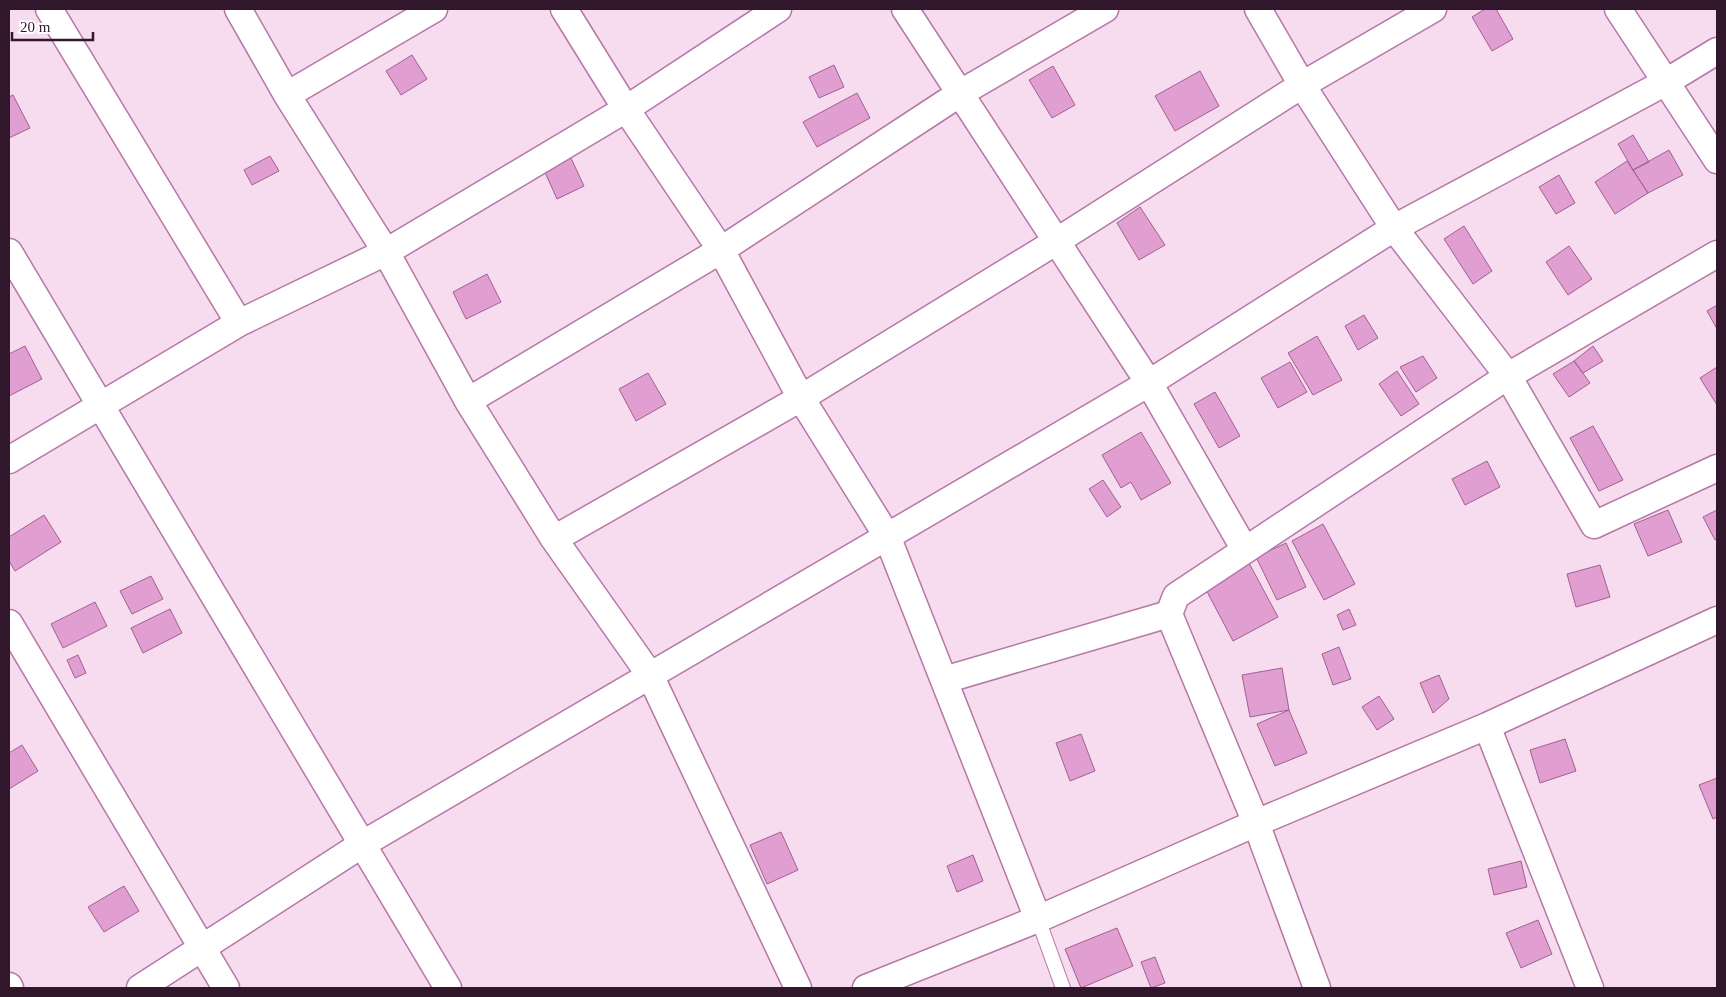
<svg xmlns="http://www.w3.org/2000/svg" width="1726" height="997" font-family="'Times New Roman',serif">
	<style>
		.building { fill: #e19ed1; stroke: #9f6191 }
		.lines { fill: none; stroke-linecap: round; stroke-linejoin: round }
		.lane-casing { stroke: #b677a8; stroke-width: 16 }
		.street-casing { stroke: #b677a8; stroke-width: 29 }
		.lane { stroke: #fff; stroke-width: 14 }
		.street { stroke: #fff; stroke-width: 26 }
	</style>
	<rect width="100%" height="100%" fill="#f7dbef"/>
	<!-- building -->
	<path class="building" d="M1485 9H1496L1513 39 1492 51 1472 17Z
		M412 55 427 79 401 95 386 71Z
		M834 65 844 87 819 98 809 77Z
		M1053 66 1075 105 1052 118 1029 80Z
		M1200 71 1219 106 1175 131 1155 96Z
		M857 93 870 118 817 147 803 122Z
		M13 95 30 128 9 138V97Z
		M1633 135 1649 162 1633 170 1618 144Z
		M1669 150 1683 175 1648 193 1633 170Z
		M270 156 279 171 252 185 244 170Z
		M570 156 584 186 557 199 543 168Z
		M1627 161 1648 193 1615 214 1595 182Z
		M1559 175 1575 203 1556 214 1539 187Z
		M1140 207 1165 245 1139 260 1117 223Z
		M1464 226 1492 271 1473 284 1444 239Z
		M1569 246 1592 279 1568 295 1546 262Z
		M487 274 501 302 466 319 453 292Z
		M1717 305V329L1707 311Z
		M1364 315 1378 338 1358 350 1345 326Z
		M1317 336 1342 380 1313 395 1288 353Z
		M25 346 42 379 9 396V354Z
		M1593 346 1603 361 1583 373 1574 361Z
		M1423 356 1437 378 1416 392 1400 367Z
		M1574 361 1590 383 1569 397 1553 374Z
		M1290 362 1307 392 1278 408 1261 378Z
		M1717 367V405L1700 378Z
		M1397 371 1419 404 1401 416 1379 384Z
		M648 373 666 404 636 421 619 389Z
		M1215 392 1240 436 1219 448 1194 404Z
		M1593 426 1623 480 1599 491 1570 438Z
		M1141 432 1171 483 1141 500 1131 482 1121 488 1102 455Z
		M1487 461 1500 487 1465 505 1452 479Z
		M1103 480 1121 507 1107 517 1089 489Z
		M1668 510 1682 542 1648 556 1634 524Z
		M1717 510V539L1715 540 1703 517Z
		M44 515 61 542 15 571 9 561V537Z
		M1323 524 1355 584 1324 600 1292 541Z
		M1286 543 1306 587 1277 600 1256 557Z
		M1249 563 1278 617 1233 641 1204 586Z
		M1600 565 1610 597 1576 607 1567 574Z
		M151 576 163 599 132 614 120 591Z
		M95 602 107 626 63 648 51 624Z
		M170 609 182 633 143 653 131 628Z
		M1349 609 1356 625 1343 630 1337 615Z
		M1339 647 1351 679 1333 685 1322 654Z
		M78 655 86 673 75 678 67 660Z
		M1282 668 1289 710 1250 717 1242 675Z
		M1439 675 1449 699 1433 713 1420 683Z
		M1379 696 1394 719 1377 730 1362 707Z
		M1289 710 1307 753 1275 766 1257 724Z
		M1081 734 1095 771 1070 781 1056 743Z
		M1565 739 1576 771 1540 783 1530 750Z
		M22 745 38 771 9 789V753Z
		M1717 778V817L1713 819 1699 785Z
		M781 832 798 870 767 884 750 845Z
		M973 855 983 881 957 892 947 866Z
		M1521 861 1527 887 1494 895 1488 869Z
		M124 886 139 911 104 932 88 907Z
		M1538 920 1552 954 1521 968 1506 933Z
		M1117 928 1133 966 1081 988 1065 949Z
		M1155 957 1165 983 1151 988 1141 962Z"/>
	<g class="lines">
		<defs>
			<path id="lane" d="M1038 919 1063 988"/>
			<path id="street" d="M49 9 239 323
				M238 9 287 95 386 252 468 401 554 539 650 675 798 988
				M564 9 626 109 721 250 801 398 887 536 1038 919
				M905 9 1149 383 1245 550
				M1258 9 1302 85 1394 228 1508 376 1594 525 1717 468
				M1618 9 1717 160
				M287 95 434 9
				M9 252 448 988
				M468 401 721 250 959 94 1105 9
				M9 460 239 323 386 252 626 109 778 9
				M554 539 801 398 1057 241 1302 85 1433 9
				M9 623 226 988
				M944 680 1169 614
				M1487 726 1590 988
				M9 986 10 988
				M140 988 361 845 1149 383 1394 228 1666 82 1717 51
				M866 988 1038 919 1256 823 1487 726 1717 620
				M1317 988 1256 823 1169 614 1176 596 1508 376 1717 254"/>
		</defs>
		<!-- lane casing -->
		<use href="#lane" class="lane-casing"/>
		<!-- street casing -->
		<use href="#street" class="street-casing"/>
		<!-- lane -->
		<use href="#lane" class="lane"/>
		<!-- street -->
		<use href="#street" class="street"/>
	</g>
	<!-- border -->
	<rect width="1726" height="997" fill="none" stroke="#30172b" stroke-width="20"/>
	<!-- scale -->
	<path d="M12 32v8h81v-8" fill="none" stroke="#30172b" stroke-width="2.5"/>
	<text x="20" y="32" font-size="15" fill="#30172b" stroke="#ffffff" stroke-width="4" paint-order="stroke">20 m</text>
</svg>
